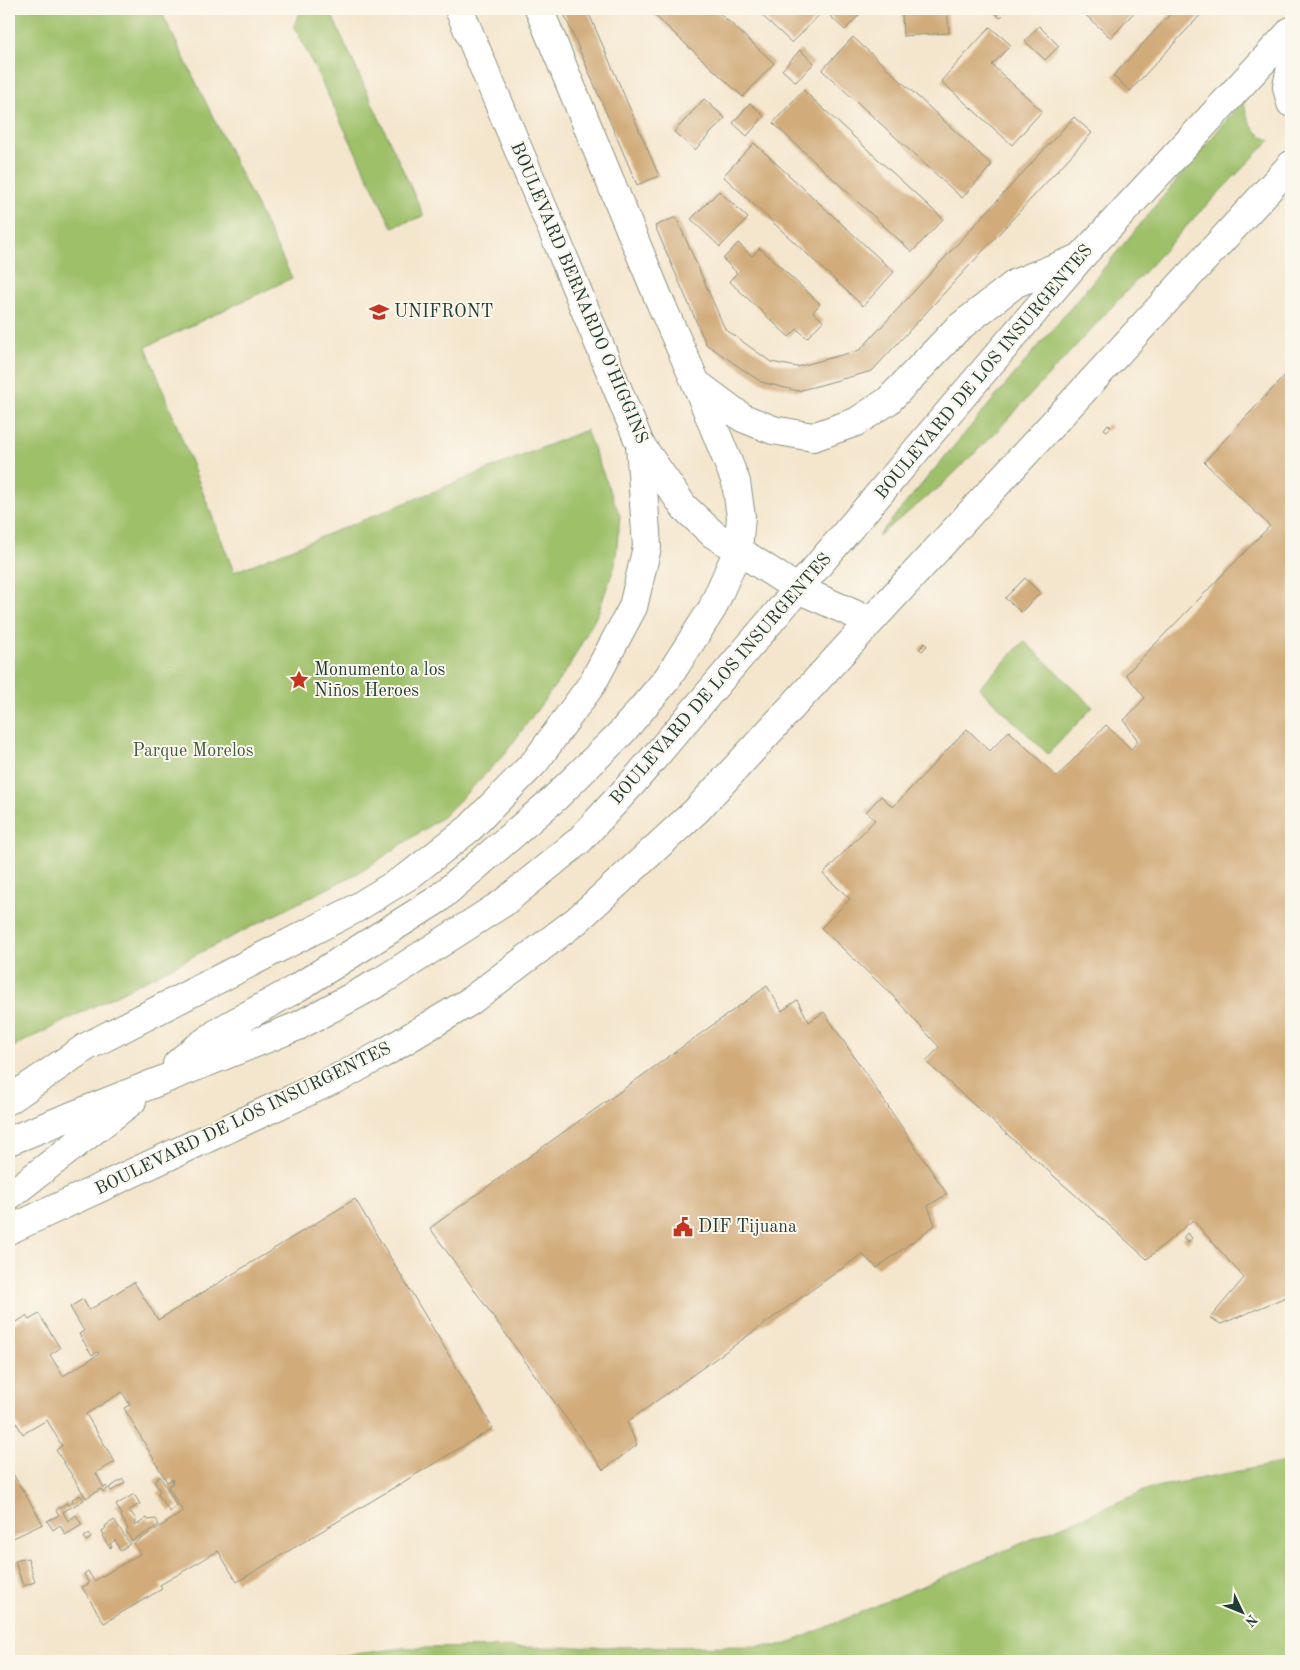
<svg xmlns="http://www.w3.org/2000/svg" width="1300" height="1670" font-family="'Old Standard TT',serif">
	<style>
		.green { fill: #9ec069; stroke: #5e7e4e }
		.building { fill: #d1ac7a }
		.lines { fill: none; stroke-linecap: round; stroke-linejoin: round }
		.secondary-casing { stroke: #8a9280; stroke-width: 30 }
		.primary-casing { stroke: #8a9280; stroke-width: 30 }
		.secondary { stroke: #fff; stroke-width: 28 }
		.primary { stroke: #fff; stroke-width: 28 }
		.labels { text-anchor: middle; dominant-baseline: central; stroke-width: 4; stroke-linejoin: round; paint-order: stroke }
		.street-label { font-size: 18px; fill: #1f3d34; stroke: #fbf7ec }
		.poi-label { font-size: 18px; fill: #1f3d34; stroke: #fbf7ec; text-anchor: start }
		.park-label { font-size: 18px; fill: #3f5e41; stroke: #fbf7ec }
	</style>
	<rect width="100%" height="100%" fill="#fbf7ec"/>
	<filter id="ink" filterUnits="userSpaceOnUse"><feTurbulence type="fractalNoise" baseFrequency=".02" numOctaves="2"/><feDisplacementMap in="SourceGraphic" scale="10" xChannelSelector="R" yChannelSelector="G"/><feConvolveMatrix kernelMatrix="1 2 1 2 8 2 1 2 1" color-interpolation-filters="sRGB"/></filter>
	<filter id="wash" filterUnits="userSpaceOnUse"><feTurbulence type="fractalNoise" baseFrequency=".0096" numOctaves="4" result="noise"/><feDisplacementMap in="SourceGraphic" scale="20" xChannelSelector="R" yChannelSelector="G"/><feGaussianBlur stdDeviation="1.12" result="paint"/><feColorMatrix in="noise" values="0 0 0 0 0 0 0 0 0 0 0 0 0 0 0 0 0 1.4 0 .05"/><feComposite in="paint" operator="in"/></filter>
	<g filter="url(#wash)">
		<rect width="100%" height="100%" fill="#f4e6cd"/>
		<!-- green -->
		<path class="green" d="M9 9H160L292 278 146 347 234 572 586 430 620 516 615 565 598 613 568 668 503 756 444 816 362 871 9 1049Z
			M302 9H329L424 216 392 227 294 25Z
			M1244 99C1245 116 1252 134 1270 140L1195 217 995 433 941 486 878 536 1079 298Z
			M1024 641 1093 707 1048 754 979 688Z
			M1291 1461V1661H299L404 1648 782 1646 1151 1488Z"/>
		<g id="blocks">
			<!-- building -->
			<path class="building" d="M562 9H587L659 176 637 185Z
				M648 9H715L774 63 743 97Z
				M755 9H821L823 11 792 43Z
				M837 9H861L863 11 845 30 830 16Z
				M902 9H947L949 33 903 36Z
				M991 9H1009L1000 18Z
				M1079 9H1137L1111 38Z
				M1175 9H1206L1130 91 1113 76Z
				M1039 26 1059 46 1045 60 1025 41Z
				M990 27 1011 45 992 65 1042 111 1012 145 941 81Z
				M853 37 992 165 962 198 822 70Z
				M800 50 814 63 796 82 782 70Z
				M803 90 943 219 912 252 773 123Z
				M704 99 725 118 695 150 674 132Z
				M750 103 764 116 747 136 733 123Z
				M1074 117 1092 133 872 371 798 391 761 382 706 344 655 226 676 217 725 329 771 362 797 367 860 350Z
				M754 143 894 272 863 306 723 176Z
				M719 191 748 218 720 247 691 219Z
				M738 243 752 256 760 248 820 304 813 312 823 321 807 338 797 329 789 337 729 281 737 273 723 259Z
				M1291 369V1295L1221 1324 1210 1318 1244 1278 1193 1220 1147 1259 926 1062 939 1047 895 998 821 928 850 899 823 874 875 820 866 812 881 796 893 807 967 729 990 751 1009 731 1057 777 1106 725 1131 749 1138 741 1124 720 1145 698 1126 674 1270 526 1204 462Z
				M1108 424 1111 427 1107 431 1104 429Z
				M1025 578 1040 593 1021 612 1005 598Z
				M925 643 927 646 922 651 919 649Z
				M767 986 782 1011 797 1000 809 1022 824 1012 947 1194 928 1206 935 1225 877 1268 862 1254 627 1422 637 1445 603 1470 430 1228Z
				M355 1199 493 1428 237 1582 218 1551 160 1585 162 1589 104 1623 82 1587 89 1584 84 1574 88 1571 94 1581 140 1554 134 1543 183 1512 168 1486 173 1483 172 1479 167 1482 124 1408 130 1405 122 1392 86 1414 115 1462 96 1473 104 1488 106 1486 108 1489 103 1492 101 1489 86 1498 56 1450 62 1446 47 1420 23 1434 9 1411V1327L26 1316 29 1320 39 1314 60 1348 50 1355 63 1376 99 1354 98 1352 92 1355 79 1334 84 1331 70 1307 83 1299 89 1310 134 1282 158 1320Z
				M1187 1233 1192 1238 1188 1243 1183 1238Z
				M13 1474 43 1524 9 1540V1477Z
				M160 1476 177 1506 170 1512 157 1493 160 1491 154 1481Z
				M123 1479 125 1483 111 1491 109 1488Z
				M134 1494 140 1504 129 1510 136 1519 135 1526 147 1518 148 1520 156 1519 159 1525 132 1541 126 1531 128 1529 121 1516 122 1515 116 1505Z
				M80 1495 84 1500 63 1512 68 1521 76 1515 82 1525 65 1535 60 1525 53 1530 47 1521 59 1515 56 1510 66 1503 68 1505 73 1501 72 1499Z
				M114 1520 130 1544 120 1551 115 1540 110 1544 112 1547 110 1548 102 1536 104 1535 102 1531 106 1528 105 1526Z
				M89 1534 91 1538 86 1541 84 1537Z
				M28 1558 35 1582 23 1586 15 1561Z"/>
		</g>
	</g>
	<g filter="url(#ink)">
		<use href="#blocks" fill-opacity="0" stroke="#8a9280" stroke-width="1"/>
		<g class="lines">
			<defs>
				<path id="secondary" d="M459 9 554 234 640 444 684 507 713 534 798 589 870 621
					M539 9 661 304 696 383 736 482 741 517 738 550"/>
				<path id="primary" d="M1291 67 1287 87 1291 103
					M696 383 743 418 773 430 813 437 856 422 888 401 957 329 1016 283 1077 259
					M177 1064 192 1051 223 1029 297 988 437 900 554 799 622 732 667 679 712 609 738 550
					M9 1100 86 1047 353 910 410 875 470 828 535 762 592 684 633 607 647 547 640 444
					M9 1141 298 1026 383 980 503 903 579 841 635 780 1081 257 1291 31
					M9 1196 132 1101
					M9 1230 346 1074 382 1054 469 1002 576 921 696 811 1291 165"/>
			</defs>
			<!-- secondary casing -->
			<use href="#secondary" class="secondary-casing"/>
			<!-- primary casing -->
			<use href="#primary" class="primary-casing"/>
			<!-- secondary -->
			<use href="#secondary" class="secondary"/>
			<!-- primary -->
			<use href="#primary" class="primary"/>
		</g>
	</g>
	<!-- icons -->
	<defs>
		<symbol id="university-bare" viewBox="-9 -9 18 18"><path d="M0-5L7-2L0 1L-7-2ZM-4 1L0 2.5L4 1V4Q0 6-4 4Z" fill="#c8321e" stroke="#fbf7ec" stroke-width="2.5" paint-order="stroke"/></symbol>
		<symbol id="sight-bare" viewBox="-9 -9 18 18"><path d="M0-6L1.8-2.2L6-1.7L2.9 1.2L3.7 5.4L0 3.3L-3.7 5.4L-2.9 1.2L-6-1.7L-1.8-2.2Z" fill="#c8321e" stroke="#fbf7ec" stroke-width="2.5" paint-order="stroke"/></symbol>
		<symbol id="civic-bare" viewBox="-9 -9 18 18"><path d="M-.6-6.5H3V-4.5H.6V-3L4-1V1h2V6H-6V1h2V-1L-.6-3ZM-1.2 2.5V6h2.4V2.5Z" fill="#c8321e" stroke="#fbf7ec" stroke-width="2.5" paint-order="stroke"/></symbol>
	</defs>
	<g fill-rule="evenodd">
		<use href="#university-bare" x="365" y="298" width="28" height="28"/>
		<use href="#sight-bare" x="285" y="666" width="28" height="28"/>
		<use href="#civic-bare" x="669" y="1213" width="28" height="28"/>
	</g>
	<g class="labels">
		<!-- street labels -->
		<g class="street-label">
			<text transform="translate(579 293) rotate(67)">BOULEVARD BERNARDO O'HIGGINS</text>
			<text transform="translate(984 372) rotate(-50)">BOULEVARD DE LOS INSURGENTES</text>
			<text transform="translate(721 679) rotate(-49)">BOULEVARD DE LOS INSURGENTES</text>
			<text transform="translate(243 1119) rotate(-26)">BOULEVARD DE LOS INSURGENTES</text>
		</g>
		<!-- poi labels -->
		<g class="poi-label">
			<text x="394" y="312">UNIFRONT</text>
			<text x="314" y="670">Monumento a los<tspan x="314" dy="21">Niños Heroes</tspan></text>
			<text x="698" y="1227">DIF Tijuana</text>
		</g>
		<!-- park labels -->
		<g class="park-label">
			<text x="193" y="751">Parque Morelos</text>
		</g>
	</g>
	<!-- margin -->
	<rect width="1300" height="1670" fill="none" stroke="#fbf7ec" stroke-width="30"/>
	<!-- north arrow -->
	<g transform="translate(1242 1612) rotate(133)" stroke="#fbf7ec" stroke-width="4" paint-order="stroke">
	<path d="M0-4L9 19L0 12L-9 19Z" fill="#1f3d34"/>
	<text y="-8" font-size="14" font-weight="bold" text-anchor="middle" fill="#1f3d34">N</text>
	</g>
</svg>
